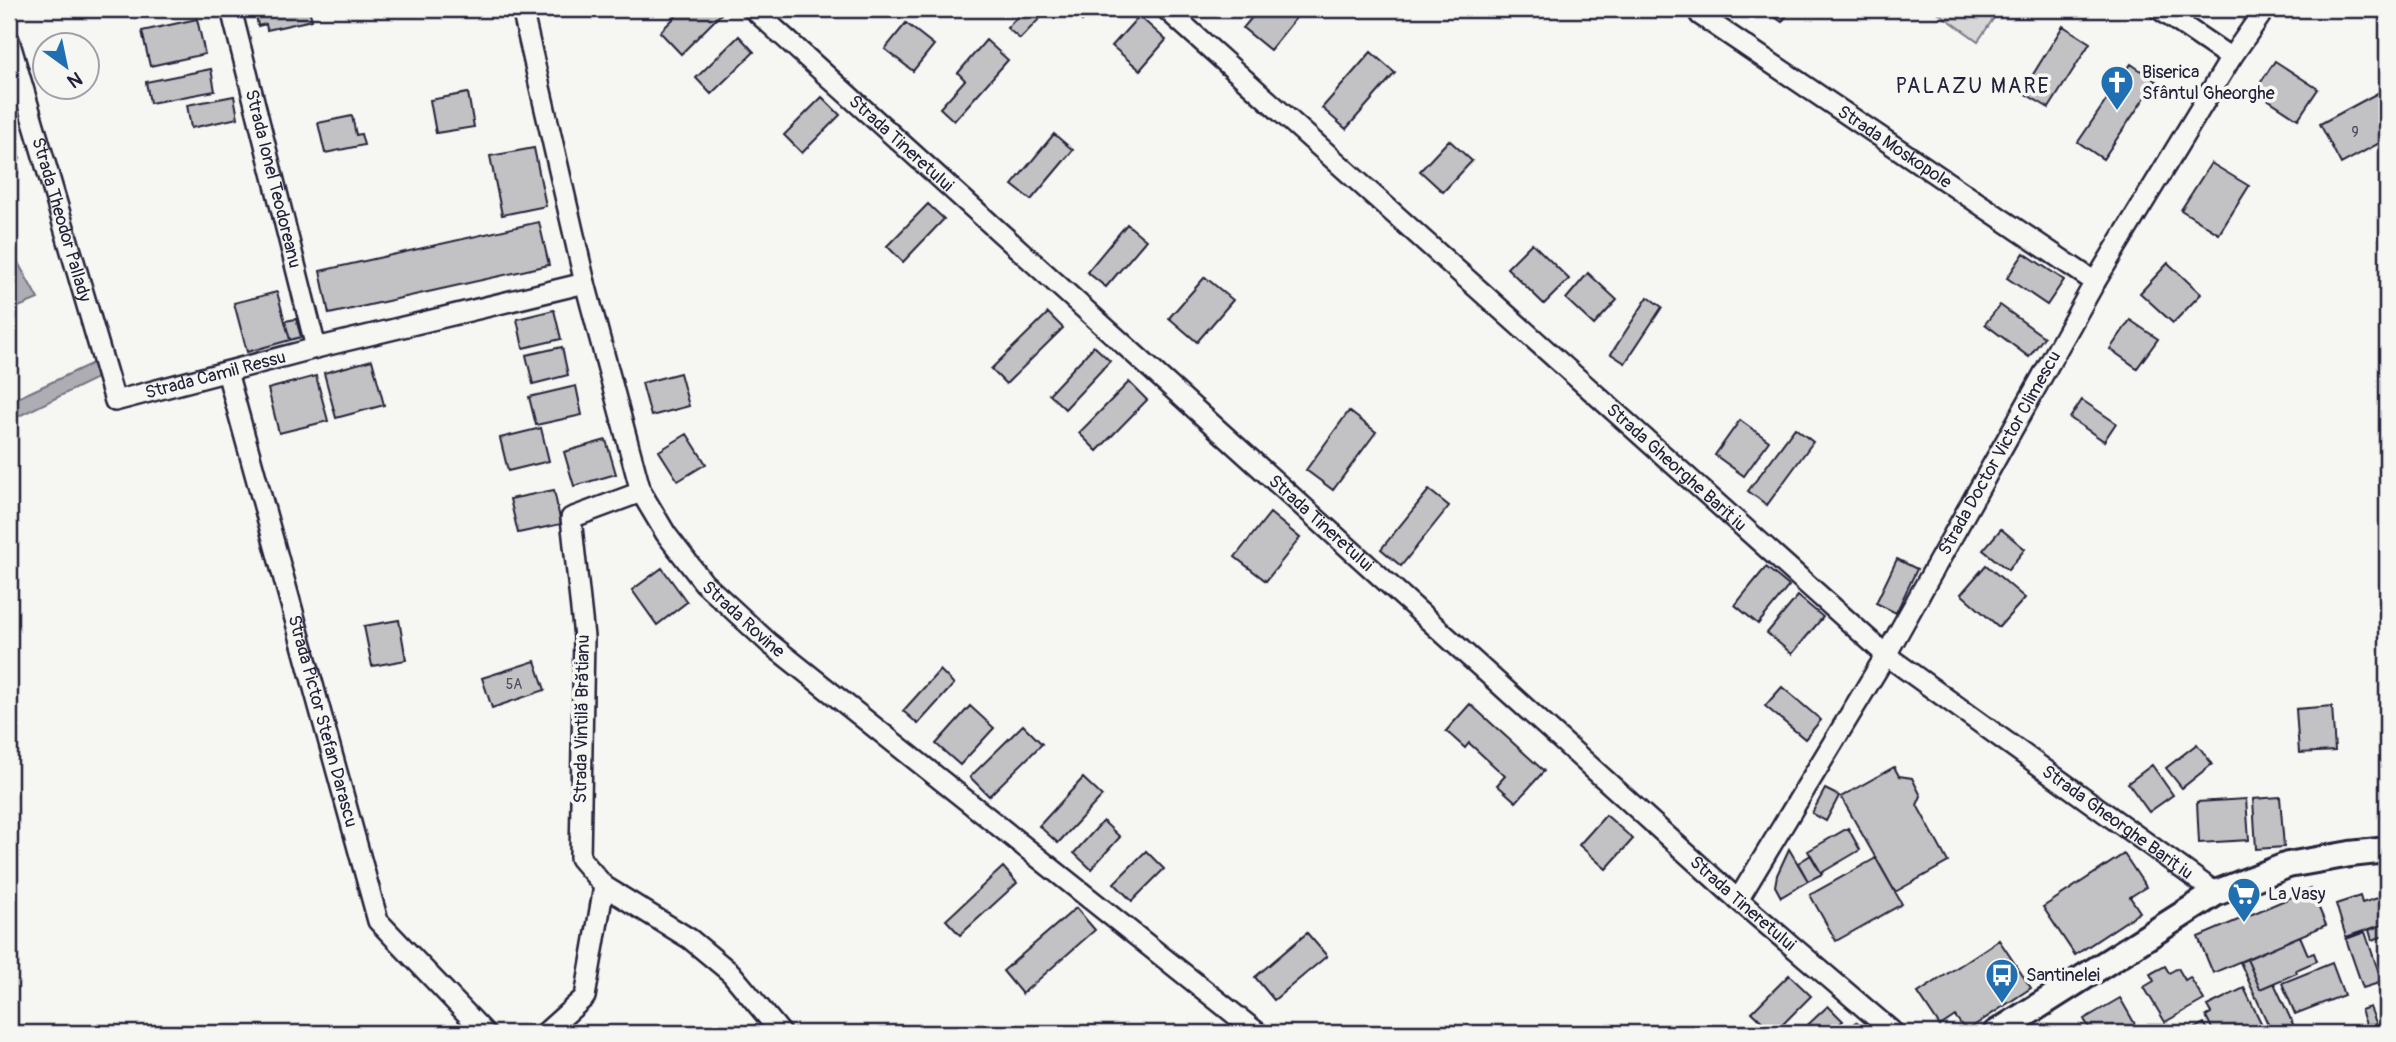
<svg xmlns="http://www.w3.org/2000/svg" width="2396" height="1042" font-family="Pangolin,sans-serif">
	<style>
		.grass { fill: #d7d7d7; stroke: #7c7c89; stroke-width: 2 }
		.water { fill: #adadb3; stroke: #757583; stroke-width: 2 }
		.building { fill: #c2c2c4; stroke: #22223b; stroke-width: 2 }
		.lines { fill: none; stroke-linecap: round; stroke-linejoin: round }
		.minor-casing { stroke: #22223b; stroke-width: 24 }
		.tertiary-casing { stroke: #22223b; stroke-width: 30 }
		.minor { stroke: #f6f6f2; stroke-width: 19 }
		.tertiary { stroke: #f6f6f2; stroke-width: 24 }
		.labels { text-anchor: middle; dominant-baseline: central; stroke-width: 7; stroke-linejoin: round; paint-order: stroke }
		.number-label { font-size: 14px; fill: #4a4a5d }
		.poi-label { font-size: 18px; fill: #22223b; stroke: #f6f6f2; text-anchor: start }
		.street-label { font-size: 18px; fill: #22223b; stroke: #f6f6f2 }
		.quarter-label { font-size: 21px; letter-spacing: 2px; fill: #22223b; stroke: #f6f6f2 }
	</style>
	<rect width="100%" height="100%" fill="#f6f6f2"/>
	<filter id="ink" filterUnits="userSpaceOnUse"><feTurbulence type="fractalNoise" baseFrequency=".0143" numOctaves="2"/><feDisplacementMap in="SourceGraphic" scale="14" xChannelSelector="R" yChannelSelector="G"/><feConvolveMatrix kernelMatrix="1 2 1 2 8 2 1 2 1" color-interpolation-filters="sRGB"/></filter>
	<g filter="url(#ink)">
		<!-- grass -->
		<path class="grass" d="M1933 9H2000L1978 41Z"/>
		<!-- water -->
		<path class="water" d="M9 246 38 299 9 311Z
			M93 363 97 378 9 421V402Z"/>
		<!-- building -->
		<path class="building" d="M255 9H309L312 20 267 30 266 24 258 26Z
			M683 9 725 10 681 54 660 32Z
			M1025 9H1039L1043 15 1020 39 1007 28Z
			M1072 9H1093L1082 21 1070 11Z
			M1259 9H1303L1270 50 1243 28Z
			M1763 9H1791L1782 22Z
			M1139 16 1166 40 1140 70 1112 46Z
			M197 19 205 54 150 66 142 31Z
			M906 23 934 45 913 71 885 49Z
			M2063 26 2090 43 2049 108 2022 92Z
			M739 36 754 52 711 94 696 78Z
			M986 40 1008 60 954 121 940 108 965 80 958 73Z
			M1371 52 1395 73 1346 129 1322 108Z
			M2275 61 2318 89 2298 119 2255 91Z
			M2131 64 2156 81 2103 159 2078 142Z
			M211 69 215 91 150 103 146 82Z
			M2387 88V139L2341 164 2320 124Z
			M468 93 474 127 436 133 430 100Z
			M234 96 238 118 191 128 187 105Z
			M822 97 840 115 802 153 784 135Z
			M352 116 356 135 361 134 364 145 325 153 318 123Z
			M1054 134 1073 150 1031 200 1012 185Z
			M9 139 20 159 15 162 19 170 14 179 9 178Z
			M1449 140 1472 161 1443 192 1420 171Z
			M534 148 546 206 502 215 490 156Z
			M2211 163 2249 186 2219 234 2181 210Z
			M928 204 944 219 903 262 887 246Z
			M539 222 549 265 329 314 320 271Z
			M1127 224 1146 240 1106 287 1087 272Z
			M1532 243 1569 279 1544 304 1507 268Z
			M2024 253 2064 280 2047 305 2007 278Z
			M2168 263 2201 294 2173 323 2140 293Z
			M1588 273 1617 300 1594 325 1566 299Z
			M1205 277 1233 300 1197 342 1169 318Z
			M277 292 290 340 247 352 234 303Z
			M1648 297 1662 307 1625 363 1611 354Z
			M2000 305 2044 337 2029 357 1985 324Z
			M554 310 561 339 523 348 517 319Z
			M1048 313 1063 328 1006 384 991 369Z
			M296 319 301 337 290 340 285 321Z
			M2130 320 2158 339 2137 368 2110 349Z
			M1094 346 1110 361 1065 409 1049 394Z
			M562 347 568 375 533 384 526 355Z
			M372 360 384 405 336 418 324 373Z
			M680 373 689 406 651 416 642 383Z
			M316 376 328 421 279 433 268 389Z
			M1129 382 1147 400 1097 451 1079 433Z
			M576 386 582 415 536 425 529 397Z
			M2082 400 2116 423 2104 441 2070 418Z
			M1349 411 1376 432 1333 490 1306 470Z
			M1740 420 1769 441 1744 476 1715 455Z
			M541 428 549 461 508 471 500 438Z
			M1795 428 1813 442 1767 505 1748 491Z
			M687 434 706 464 678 481 659 451Z
			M606 440 616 474 574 486 564 452Z
			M554 490 561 524 518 533 510 499Z
			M1429 490 1449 506 1401 566 1381 549Z
			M1270 513 1300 538 1266 581 1235 557Z
			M2001 529 2025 549 2008 570 1983 550Z
			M1897 559 1917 569 1896 613 1876 603Z
			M1986 565 2025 598 1999 627 1961 594Z
			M1766 567 1789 586 1758 624 1735 605Z
			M662 568 687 602 657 625 632 590Z
			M1798 596 1823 617 1792 654 1767 633Z
			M399 620 406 660 372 666 364 626Z
			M535 661 545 690 492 708 482 678Z
			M940 670 954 684 918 724 903 711Z
			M1782 687 1821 720 1805 739 1765 706Z
			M1470 704 1544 771 1516 802 1497 785 1505 776 1469 743 1465 748 1446 731Z
			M970 706 994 728 960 765 936 744Z
			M2332 706 2335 751 2299 753 2296 709Z
			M1023 725 1042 744 989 796 970 777Z
			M2197 744 2212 764 2182 788 2166 768Z
			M2152 765 2173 795 2149 812 2128 783Z
			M1894 767 1899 776 1912 778 1921 796 1917 805 1948 862 1895 892 1841 797Z
			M1083 778 1102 796 1058 843 1039 826Z
			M1825 789 1839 796 1826 821 1812 813Z
			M2280 797 2284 847 2256 849 2253 799Z
			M2246 799 2249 840 2199 843 2197 802Z
			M1606 815 1633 839 1606 869 1579 845Z
			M1103 821 1120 837 1091 869 1074 853Z
			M1848 828 1860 850 1821 873 1808 851Z
			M1789 849 1808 881 1781 897 1775 886 1777 875Z
			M1146 851 1164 869 1132 901 1114 883Z
			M2124 854 2146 887 2130 897 2140 912 2075 955 2043 907Z
			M1811 855 1822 874 1808 881 1798 863Z
			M1876 858 1902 904 1836 941 1810 895Z
			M1003 867 1017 883 960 935 946 920Z
			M2311 889 2326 925 2213 973 2198 937Z
			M2360 896 2362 903 2381 897 2383 903 2387 901V923L2346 937 2336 904Z
			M1076 908 1095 930 1022 994 1003 971Z
			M2387 923V935L2372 940 2369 930Z
			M2365 932 2382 982 2363 988 2346 939Z
			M1307 933 1327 956 1274 1000 1255 977Z
			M2300 936 2308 955 2314 953 2317 961 2296 970 2297 973 2260 989 2247 959Z
			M1999 940 2031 988 1966 1031 1955 1016 1940 1026 1918 993Z
			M2247 959 2260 989 2274 983 2297 1033H2272L2240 962Z
			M2332 963 2344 995 2295 1014 2282 983Z
			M2165 966 2169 973 2178 968 2185 980 2190 977 2204 1000 2165 1022 2144 987 2154 981 2150 974Z
			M1789 975 1811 996 1774 1033 1752 1012Z
			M2244 988 2266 1033H2214L2206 1016 2211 1013 2207 1006Z
			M2120 998 2136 1026 2123 1033H2092L2084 1019Z
			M1828 1006 1843 1021 1830 1033H1799Z
			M2370 1007 2380 1033H2369L2361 1010Z
			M1856 1022 1867 1033H1844Z
			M2204 1023 2210 1033H2186Z"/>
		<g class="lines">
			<defs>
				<g id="minor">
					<path id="s1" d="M231 9 316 348"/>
					<path id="s2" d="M522 9 585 283 641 492 666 534 704 583 769 643 1258 1033"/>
					<path id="s3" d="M753 9 1738 900 1894 1033"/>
					<path id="s4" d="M1166 9 1886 655 2216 893"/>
					<path id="s5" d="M1705 9 1700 15 2095 282"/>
					<path d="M2159 9 2231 58"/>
					<path id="s6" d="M9 40 115 401 316 348 585 283"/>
					<path id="s7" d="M227 372 378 921 485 1033"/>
					<path d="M641 492 571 518 584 637 580 858 604 886 690 939 731 973 781 1033"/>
					<path id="s8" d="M1738 900 1886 655 2095 282 2231 58 2265 9"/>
					<path d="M545 1033 585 997 604 886"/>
				</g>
				<path id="tertiary" d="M1996 1033 2216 893 2288 865 2350 854 2387 850"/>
			</defs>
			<!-- minor casing -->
			<use href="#minor" class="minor-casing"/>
			<!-- tertiary casing -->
			<use href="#tertiary" class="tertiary-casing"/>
			<!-- minor -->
			<use href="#minor" class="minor"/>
			<!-- tertiary -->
			<use href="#tertiary" class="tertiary"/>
		</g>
	</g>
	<!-- icons -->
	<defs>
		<symbol id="church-pin" viewBox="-11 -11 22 30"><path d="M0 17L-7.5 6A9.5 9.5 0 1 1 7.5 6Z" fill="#1f6fb2" stroke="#f6f6f2"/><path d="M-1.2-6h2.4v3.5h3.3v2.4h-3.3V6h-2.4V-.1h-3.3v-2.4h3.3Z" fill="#fff"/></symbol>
		<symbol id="supermarket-pin" viewBox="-11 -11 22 30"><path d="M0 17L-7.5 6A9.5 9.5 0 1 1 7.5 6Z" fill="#1f6fb2" stroke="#f6f6f2"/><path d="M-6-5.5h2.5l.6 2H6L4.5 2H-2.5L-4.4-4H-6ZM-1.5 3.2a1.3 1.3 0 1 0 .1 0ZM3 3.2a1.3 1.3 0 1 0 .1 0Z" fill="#fff"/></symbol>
		<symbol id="bus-pin" viewBox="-11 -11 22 30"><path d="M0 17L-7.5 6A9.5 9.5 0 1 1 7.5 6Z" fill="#1f6fb2" stroke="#f6f6f2"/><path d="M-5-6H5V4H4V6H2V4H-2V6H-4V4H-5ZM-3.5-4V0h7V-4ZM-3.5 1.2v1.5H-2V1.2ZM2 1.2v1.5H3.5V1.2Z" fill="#fff"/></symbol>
	</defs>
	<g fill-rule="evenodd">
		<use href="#church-pin" x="2098" y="63" width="38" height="52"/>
		<use href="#supermarket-pin" x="2225" y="875" width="38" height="52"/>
		<use href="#bus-pin" x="1983" y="956" width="38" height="52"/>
	</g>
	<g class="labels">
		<!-- number labels -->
		<g class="number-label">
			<text x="2355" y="132">9</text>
			<text x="514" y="684">5A</text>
		</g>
		<!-- poi labels -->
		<g class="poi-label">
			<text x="2142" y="72">Biserica<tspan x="2142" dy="21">Sfântul Gheorghe</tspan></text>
			<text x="2268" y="894">La Vasy</text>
			<text x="2026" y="975">Santinelei</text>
		</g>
		<!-- street labels -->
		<g class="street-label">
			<text stroke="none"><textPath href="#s3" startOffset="200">Strada Tineretului</textPath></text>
			<text stroke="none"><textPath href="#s5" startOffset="243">Strada Moskopole</textPath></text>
			<text stroke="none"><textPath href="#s1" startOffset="175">Strada Ionel Teodoreanu</textPath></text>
			<text stroke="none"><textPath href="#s6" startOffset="187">Strada Theodor Pallady</textPath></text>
			<text stroke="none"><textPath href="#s6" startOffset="480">Strada Camil Ressu</textPath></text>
			<text stroke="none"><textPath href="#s8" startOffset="518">Strada Doctor Victor Climescu</textPath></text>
			<text stroke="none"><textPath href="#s4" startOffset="686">Strada Gheorghe Barițiu</textPath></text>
			<text stroke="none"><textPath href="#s3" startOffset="766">Strada Tineretului</textPath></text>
			<text stroke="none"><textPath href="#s2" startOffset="662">Strada Rovine</textPath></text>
			<text transform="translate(582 719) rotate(-89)">Strada Vintilă Brătianu</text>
			<text stroke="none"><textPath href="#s7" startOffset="362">Strada Pictor Stefan Darascu</textPath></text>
			<text stroke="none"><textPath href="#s4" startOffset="1253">Strada Gheorghe Barițiu</textPath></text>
			<text stroke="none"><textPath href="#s3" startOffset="1334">Strada Tineretului</textPath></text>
		</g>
		<!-- quarter labels -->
		<g class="quarter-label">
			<text x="1973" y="86">PALAZU MARE</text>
		</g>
	</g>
	<!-- margin -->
	<rect width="2396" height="1042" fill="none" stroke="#f6f6f2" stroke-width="35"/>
	<rect x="18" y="18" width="2361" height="1007" fill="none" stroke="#22223b" stroke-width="2.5" filter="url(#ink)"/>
	<!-- north arrow -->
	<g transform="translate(66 66) rotate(147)"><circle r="33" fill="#f6f6f2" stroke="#a1a1a9" stroke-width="2"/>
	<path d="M0-5L12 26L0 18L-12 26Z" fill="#1f6fb2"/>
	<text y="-10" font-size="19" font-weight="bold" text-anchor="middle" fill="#22223b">N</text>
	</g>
</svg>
